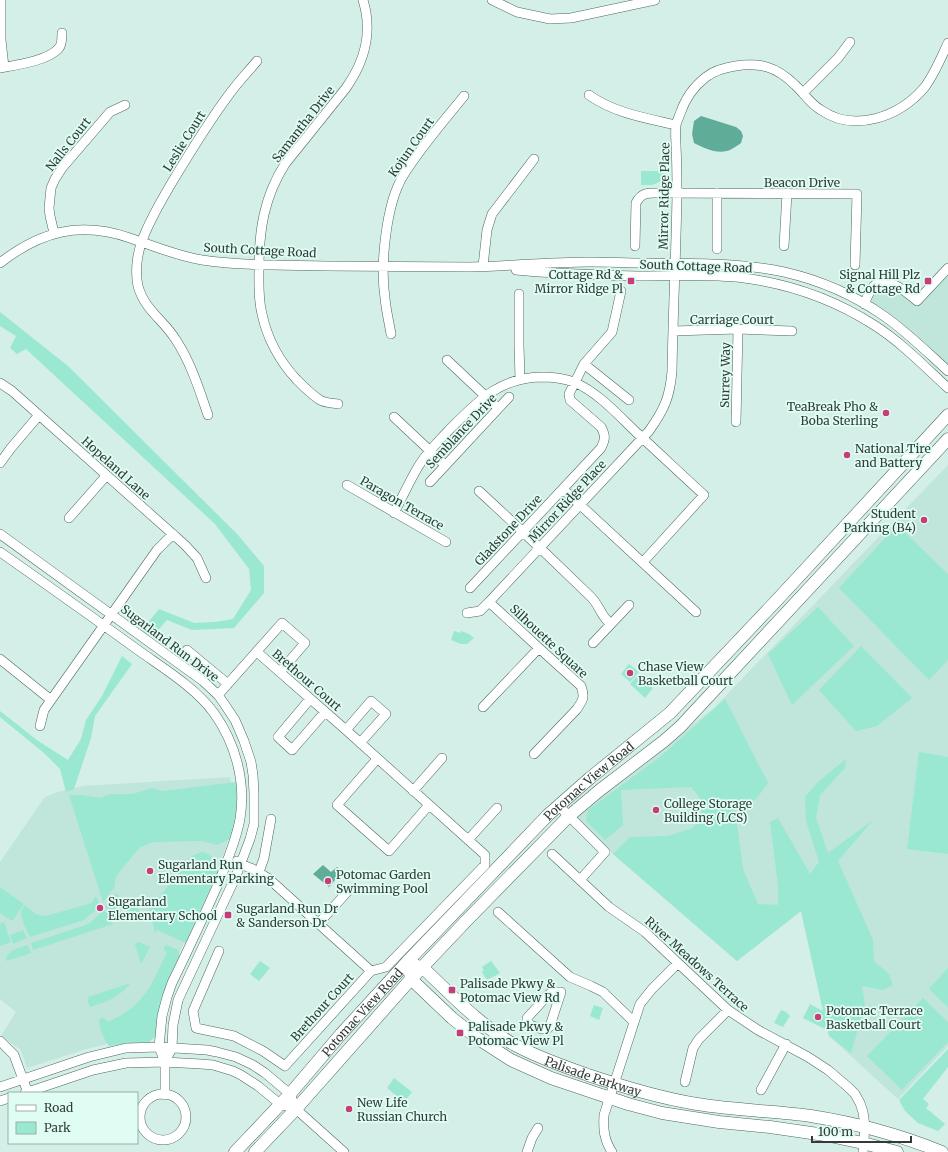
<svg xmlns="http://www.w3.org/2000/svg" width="948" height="1152" font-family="Merriweather,serif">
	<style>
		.built { fill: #c0e5da }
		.green { fill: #9ae7d2 }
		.water { fill: #5fac99 }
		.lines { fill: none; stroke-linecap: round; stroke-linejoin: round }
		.minor-casing { stroke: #4e6760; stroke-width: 10 }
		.major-casing { stroke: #4e6760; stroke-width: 13 }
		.minor { stroke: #fff; stroke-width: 9 }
		.major { stroke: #fff; stroke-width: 12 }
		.poi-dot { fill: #c63d78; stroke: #e0fdf4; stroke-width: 1.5 }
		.labels { text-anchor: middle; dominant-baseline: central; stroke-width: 3.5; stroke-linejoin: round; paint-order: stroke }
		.street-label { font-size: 12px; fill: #313c39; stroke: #e0fdf4 }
		.poi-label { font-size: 12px; fill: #313c39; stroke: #e0fdf4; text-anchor: start }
	</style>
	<rect width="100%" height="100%" fill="#d3efe7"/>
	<!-- built -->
	<path class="built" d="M948 268V371L864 304 880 283 917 301Z
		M948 465V1046L898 1099 829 1036 801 911 737 961 613 854 573 816 714 708Z
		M230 777 233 793V809L228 841 224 853 190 930 171 970 110 1043 83 1050 27 1068 21 1050 1 1036 16 1012 0 999V862L45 797 58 792 83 786Z"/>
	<!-- green -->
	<path class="green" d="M641 171H663L664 180 652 185H641Z
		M0 312 68 366 238 535 264 566V593L234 628 192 630 167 620 152 637 141 631 159 609 194 623 215 622 233 619 251 590 249 569 215 524 26 349 17 354 10 348 16 336 0 326Z
		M897 525 948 574V660L929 680 839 588Z
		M818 607 854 646 792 705 768 654Z
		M454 631 460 633 461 631 469 634 474 638 467 644H461L451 640Z
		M861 646 912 698 877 726 856 731 819 690Z
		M122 656 132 664 95 716 91 738 74 789 66 792 60 769 44 753 0 717V711L38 741 68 760 81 739 86 720 102 696Z
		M629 664 639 672 630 682 621 674Z
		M638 675 653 688 645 698 630 684Z
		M725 699 768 783 756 799 735 809 743 869 758 904 778 905V885L770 822 778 818 810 874 819 862 806 821 805 797 818 782 846 759 845 768 820 795 816 818 828 853 873 820 838 861 873 940 874 961 889 974 893 985 883 990 862 986 865 1005 851 1053 829 1036 827 1027 825 1029 803 1018 810 1004 823 1011 801 911 737 961 613 854 630 837 668 836 693 828 701 817 700 798 691 787 621 790 623 825 605 840 586 821 588 810 660 757Z
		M919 752 948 757V854L907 849Z
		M236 782C237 802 237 821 230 839L217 845 202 841 153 842 139 848 117 875 115 880 114 888 103 902 69 795H81L100 798 111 794H133L152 788 162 791Z
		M202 852C212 854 216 861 218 871L186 943 157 930 155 934 149 906 154 903 181 871 180 869C186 861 191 855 202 852Z
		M0 887 24 904 12 921 0 913Z
		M116 893 123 902 113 914 105 907Z
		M96 896 100 906 84 920 30 937C27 932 20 917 21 911 22 909 24 907 25 905L37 915 46 916 92 903Z
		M125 904 137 908 139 910V912L135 914C131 913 124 912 122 907Z
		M103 910 111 916 113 924 33 950 31 943 83 926 90 923Z
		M4 922 11 942 0 946V924Z
		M23 930 27 938 13 944 10 935Z
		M139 942 150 947 141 964 135 944Z
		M28 945 31 953 7 961 6 959C9 949 19 948 28 945Z
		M166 945 178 950 180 956 155 1037 149 1042 128 1043 109 1046C104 1039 99 1028 99 1019L103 1018 105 1019 107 1022C144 1007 151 986 167 952L164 950V947Z
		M260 961 270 968 259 981 250 974Z
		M491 961 500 973 487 980 482 972 484 970 482 967Z
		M948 968V1007L929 989Z
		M131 983C119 997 107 1002 90 1007L87 999H89L88 997Z
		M923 998 948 1022V1042L902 1090 867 1056Z
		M594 1005 603 1008 599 1020 590 1016Z
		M781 1010 786 1012 790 1016 783 1027 774 1023Z
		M948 1049V1067L923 1099 929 1104 926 1108 945 1124 938 1131 918 1123 905 1111 899 1100Z
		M394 1078 412 1092 404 1102 387 1088Z"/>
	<!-- water -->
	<path class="water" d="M701 116 736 127 741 131 743 136 741 143C738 145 734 148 730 150 718 155 704 148 694 143L692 134 694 121Z
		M323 865 331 872 337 867 342 872 329 887 313 874Z"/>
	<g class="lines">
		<defs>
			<path id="minor" d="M1 0V40L4 67
				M492 0 517 12 550 19 571 18 655 0
				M0 68C16 65 48 61 59 48 62 45 62 38 62 33
				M803 93 838 58 850 42
				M589 95C614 113 646 118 676 125
				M54 233 50 216 49 208 51 188 55 179 62 168 110 112 125 105
				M635 246 636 203C642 191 650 193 661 193L857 194 855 265
				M784 246 787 193
				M717 249V193
				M0 263C41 231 80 221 130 238 154 246 177 256 202 260 243 266 285 265 326 266 374 266 422 267 470 267 510 266 550 262 590 262 608 262 627 263 645 263 691 264 738 262 784 272 819 280 854 295 884 316 907 332 927 352 948 371
				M483 266 487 230 492 214 534 159
				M516 270C557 274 597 275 637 276 673 276 709 274 744 278 790 284 835 300 874 325 901 342 924 366 948 388
				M519 294V345L520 379
				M864 304C867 298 869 292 873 287 885 273 908 293 917 301L948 268
				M673 331 738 329 792 331
				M391 334C389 322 386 310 385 298 380 265 386 204 403 176 420 148 444 121 464 96
				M447 360 498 408
				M584 364 629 400
				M0 383 12 391 185 545 197 558 206 578
				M338 404C332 403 325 403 320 400 312 395 304 387 297 380 280 362 267 338 262 314 258 299 259 283 259 268 259 230 264 197 285 164L346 88C365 61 373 33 363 0
				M208 415C199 389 191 363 176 340 164 320 145 311 138 286 135 272 137 254 142 241 149 221 160 203 171 184 189 154 207 124 228 96 237 83 248 72 257 61
				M394 417 445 465
				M736 422 738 329
				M0 463 11 448 39 415
				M430 482 509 397
				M347 485 446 542
				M563 489 696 612
				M479 491C517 526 554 561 591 597 600 606 601 617 611 624
				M394 513C402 498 409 482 418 467 426 453 438 442 449 430 477 402 498 378 541 377 552 377 563 378 574 382 599 393 618 415 637 433 660 454 682 475 704 495L643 562
				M69 518 106 476
				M0 534 203 681 218 695 225 705 235 720 244 741 251 762 253 775 254 793V824L250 839 236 876 178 1000 173 1025 172 1048 165 1062
				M0 552C46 584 92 617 138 650 163 668 196 688 214 713 236 744 246 782 240 819 236 841 227 861 219 882 204 916 188 950 172 983L167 997 162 1016 159 1047 165 1062V1095
				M470 588 601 448C605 440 606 436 601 427L570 400 569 394 584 364 612 332 621 291
				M489 602 539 648 581 686C585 697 583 700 577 709L534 754
				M467 613 480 611 489 602 649 431C664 410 670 397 672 371 673 312 676 254 677 195 677 179 677 163 676 146 676 140 675 132 676 125 677 121 679 117 680 114 685 99 693 87 706 77 720 66 750 62 767 67 777 70 787 77 795 85 804 93 810 104 821 110 854 133 899 117 924 88 934 75 941 58 948 43
				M593 643 629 605
				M187 650 228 684
				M0 659 51 700
				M218 695 282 623 305 643 280 672
				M310 699 278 737 292 750 325 712
				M483 707 539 648
				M40 726 44 710 157 550 173 534
				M346 730 371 701 386 714 360 743
				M377 759 337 805 389 851 429 805
				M413 791 442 758
				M559 806 605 852 580 880
				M468 840 497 808
				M552 854 609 907 645 932 728 1010 758 1030 808 1057 828 1070 848 1087 855 1094 860 1103 863 1112 865 1126 863 1152
				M237 861 240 864 253 869 268 878 371 971
				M259 872 264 858 271 819
				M498 912 570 977 591 986 603 992 634 1022
				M318 924 349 890
				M219 951 193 1011 196 1028 234 1036 263 1051 285 1066 371 971 386 967 485 865V855L346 730 257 652
				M552 992H561L550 1026 548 1028 542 1029 530 1025 527 1020V1018L548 995Z
				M0 1041 14 1055 28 1093
				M685 1082 693 1048 699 1039 728 1010
				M0 1087 89 1057 126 1048 159 1047 207 1050 217 1052 236 1057 253 1065 265 1073 290 1094 296 1109
				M761 1090 786 1044
				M25 1093 93 1070 126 1063 165 1062 201 1064 213 1065 233 1071 241 1075 258 1086 280 1104 296 1109 344 1152
				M140 1117a23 23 0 1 1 46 0a23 23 0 1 1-46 0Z
				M0 1101 9 1098
				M527 1152 532 1138 538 1128
				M612 1152C604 1140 603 1129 604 1115L640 1004 652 989 678 963"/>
			<g id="major">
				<path id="s1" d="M415 965 423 968C452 995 480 1026 515 1045 539 1058 563 1066 588 1075 624 1087 659 1098 697 1104 734 1110 773 1111 811 1116 856 1123 900 1135 942 1152"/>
				<path d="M410 973 411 979 452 1018 477 1038 511 1060 551 1078 628 1104 662 1113 719 1122 770 1127 825 1135 863 1143 897 1152"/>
				<path id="s2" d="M235 1152 290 1094 341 1034 407 962 548 815 590 778 670 713 777 600 948 415"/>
				<path d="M255 1152 296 1109 411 979 468 919 569 816 600 790 664 741 680 727 948 439"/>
			</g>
		</defs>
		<!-- minor casing -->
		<use href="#minor" class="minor-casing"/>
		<!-- major casing -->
		<use href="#major" class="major-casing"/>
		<!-- minor -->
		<use href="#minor" class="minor"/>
		<!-- major -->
		<use href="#major" class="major"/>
	</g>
	<!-- markers -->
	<g class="poi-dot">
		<rect x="627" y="277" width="8" height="8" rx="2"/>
		<rect x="924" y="277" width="8" height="8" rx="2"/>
		<circle cx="886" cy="413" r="4"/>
		<circle cx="847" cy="455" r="4"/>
		<circle cx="924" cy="520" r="4"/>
		<circle cx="630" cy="673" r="4"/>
		<circle cx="656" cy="810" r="4"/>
		<circle cx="150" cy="871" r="4"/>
		<circle cx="328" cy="881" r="4"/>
		<circle cx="100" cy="908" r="4"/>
		<rect x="224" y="911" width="8" height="8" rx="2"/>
		<rect x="448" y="986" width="8" height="8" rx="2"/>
		<circle cx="818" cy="1017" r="4"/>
		<rect x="456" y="1029" width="8" height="8" rx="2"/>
		<circle cx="349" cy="1109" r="4"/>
	</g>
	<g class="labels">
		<!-- street labels -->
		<g class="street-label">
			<text transform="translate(303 124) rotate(-52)">Samantha Drive</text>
			<text transform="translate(184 141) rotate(-58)">Leslie Court</text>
			<text transform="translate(68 144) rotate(-52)">Nalls Court</text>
			<text transform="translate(411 147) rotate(-55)">Kojun Court</text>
			<text x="802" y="182">Beacon Drive</text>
			<text transform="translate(664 196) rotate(-89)">Mirror Ridge Place</text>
			<text transform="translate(260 250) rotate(3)">South Cottage Road</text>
			<text transform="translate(696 266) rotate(2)">South Cottage Road</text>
			<text x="732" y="319">Carriage Court</text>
			<text transform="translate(725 375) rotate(-89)">Surrey Way</text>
			<text transform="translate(461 431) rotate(-47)">Semblance Drive</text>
			<text transform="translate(116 468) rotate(42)">Hopeland Lane</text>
			<text transform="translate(567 501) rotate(-47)">Mirror Ridge Place</text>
			<text transform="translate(402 503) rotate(30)">Paragon Terrace</text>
			<text transform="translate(508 530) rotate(-47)">Gladstone Drive</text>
			<text transform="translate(549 641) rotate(43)">Silhouette Square</text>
			<text transform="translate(170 643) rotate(37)">Sugarland Run Drive</text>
			<text transform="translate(307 680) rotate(41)">Brethour Court</text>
			<text stroke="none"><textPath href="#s2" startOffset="513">Potomac View Road</textPath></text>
			<text transform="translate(697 964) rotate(42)">River Meadows Terrace</text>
			<text transform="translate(322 1007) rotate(-48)">Brethour Court</text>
			<text stroke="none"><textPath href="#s2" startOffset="189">Potomac View Road</textPath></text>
			<text stroke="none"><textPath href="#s1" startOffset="213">Palisade Parkway</textPath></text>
		</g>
		<!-- poi labels -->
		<g class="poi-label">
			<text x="623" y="274" text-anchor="end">Cottage Rd &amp;<tspan x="623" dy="14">Mirror Ridge Pl</tspan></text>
			<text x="920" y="274" text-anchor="end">Signal Hill Plz<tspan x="920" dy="14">&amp; Cottage Rd</tspan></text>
			<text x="878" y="406" text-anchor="end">TeaBreak Pho &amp;<tspan x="878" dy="14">Boba Sterling</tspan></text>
			<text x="855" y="448">National Tire<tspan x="855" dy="14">and Battery</tspan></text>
			<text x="916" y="513" text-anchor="end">Student<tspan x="916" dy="14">Parking (B4)</tspan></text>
			<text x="638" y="666">Chase View<tspan x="638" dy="14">Basketball Court</tspan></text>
			<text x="664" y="803">College Storage<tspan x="664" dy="14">Building (LCS)</tspan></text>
			<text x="158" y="864">Sugarland Run<tspan x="158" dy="14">Elementary Parking</tspan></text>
			<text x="336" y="874">Potomac Garden<tspan x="336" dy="14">Swimming Pool</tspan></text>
			<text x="108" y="901">Sugarland<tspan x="108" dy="14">Elementary School</tspan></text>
			<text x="236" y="908">Sugarland Run Dr<tspan x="236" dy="14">&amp; Sanderson Dr</tspan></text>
			<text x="460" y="983">Palisade Pkwy &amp;<tspan x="460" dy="14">Potomac View Rd</tspan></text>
			<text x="826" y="1010">Potomac Terrace<tspan x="826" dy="14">Basketball Court</tspan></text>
			<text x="468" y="1026">Palisade Pkwy &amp;<tspan x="468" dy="14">Potomac View Pl</tspan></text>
			<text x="357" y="1102">New Life<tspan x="357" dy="14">Russian Church</tspan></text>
		</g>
	</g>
	<!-- legend -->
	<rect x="8" y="1092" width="130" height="52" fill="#e0fdf4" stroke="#9ab0a9"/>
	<rect x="16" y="1105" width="20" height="6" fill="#ffffff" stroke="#9ab0a9"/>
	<text x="44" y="1112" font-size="12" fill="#313c39">Road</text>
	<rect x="16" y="1122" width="20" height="12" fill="#9ae7d2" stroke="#9ab0a9"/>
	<text x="44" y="1132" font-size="12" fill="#313c39">Park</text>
	<!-- scale -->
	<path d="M812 1136v6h99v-6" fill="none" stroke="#313c39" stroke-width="2"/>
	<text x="818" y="1136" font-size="12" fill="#313c39" stroke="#e0fdf4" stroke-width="3" paint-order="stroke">100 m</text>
</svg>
